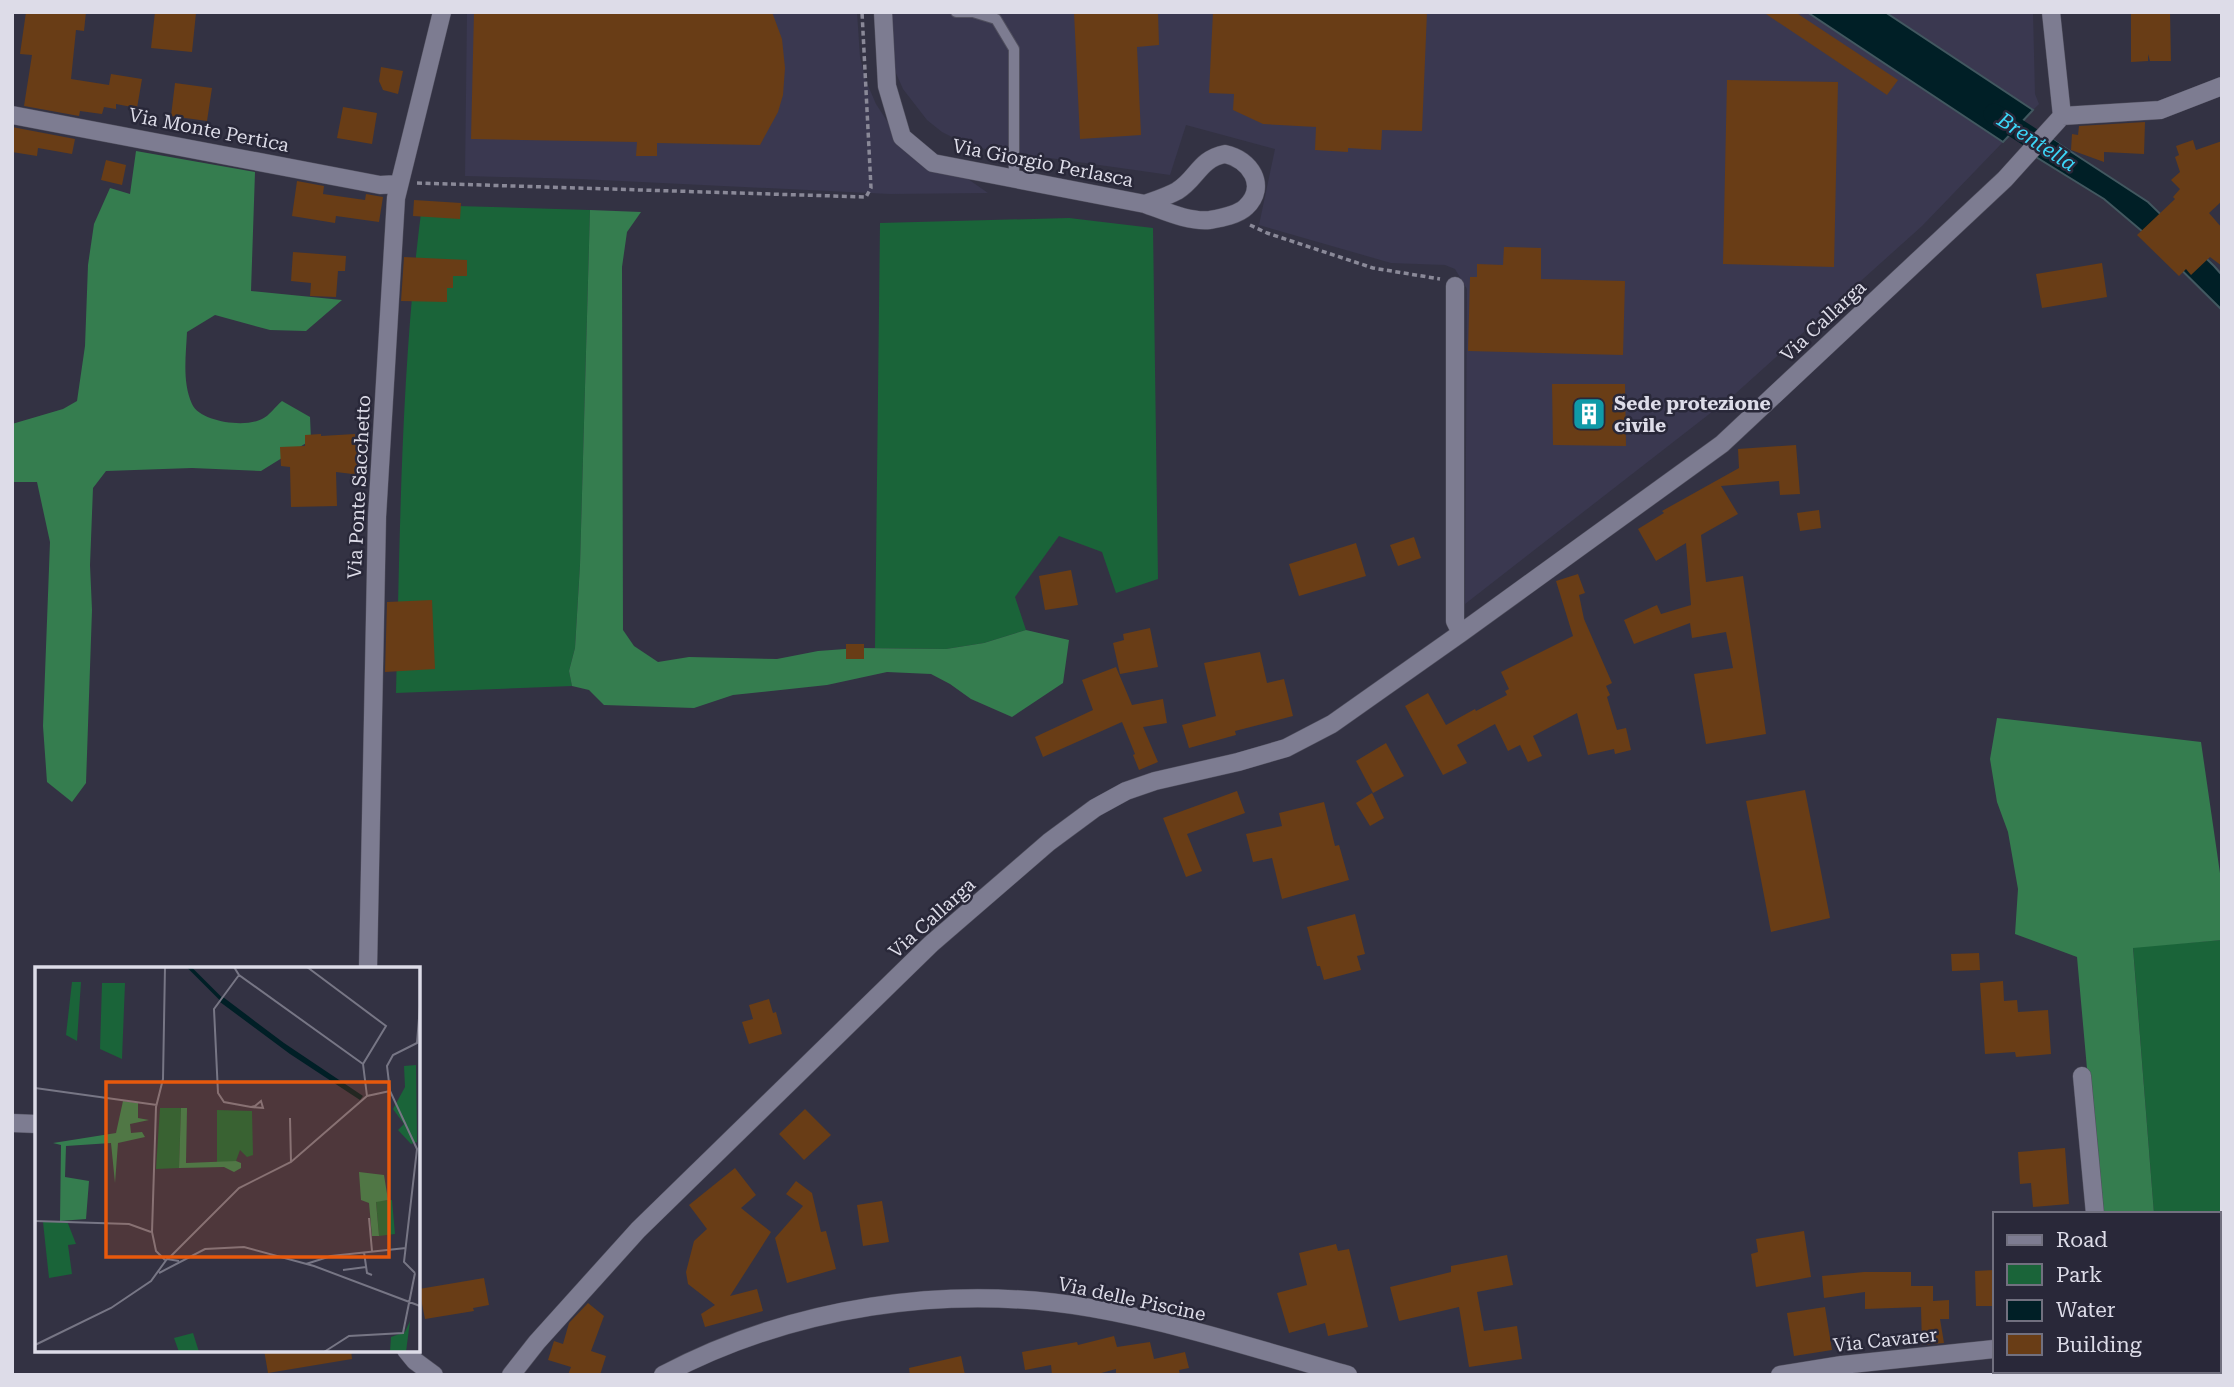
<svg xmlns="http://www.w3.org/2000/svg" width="2234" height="1387" font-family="'Roboto Serif',serif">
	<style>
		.built { fill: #3a3850 }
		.green { fill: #1a6439 }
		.forest { fill: #357d4f }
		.water { fill: #001f26; stroke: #425860; stroke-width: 2 }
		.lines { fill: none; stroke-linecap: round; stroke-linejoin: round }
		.canal { stroke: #001f26; stroke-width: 21 }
		.building { fill: #693d16 }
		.service-casing { stroke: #51505f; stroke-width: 12 }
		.minor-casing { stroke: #51505f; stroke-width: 19 }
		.tertiary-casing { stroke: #51505f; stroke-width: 19 }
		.path { stroke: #8a8998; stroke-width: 3.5; stroke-dasharray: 5 3.5; stroke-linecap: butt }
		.service { stroke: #7d7c91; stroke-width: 10 }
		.minor { stroke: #7d7c91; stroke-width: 18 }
		.tertiary { stroke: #7d7c91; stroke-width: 18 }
		.labels { text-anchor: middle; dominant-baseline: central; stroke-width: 5; stroke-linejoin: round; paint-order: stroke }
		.street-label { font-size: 19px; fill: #dddce8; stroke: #292839 }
		.poi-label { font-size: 19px; font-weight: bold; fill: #dddce8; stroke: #292839; text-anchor: start }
		.water-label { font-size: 21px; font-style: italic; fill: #3cd6f8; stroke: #292839 }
		.inset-river { fill: none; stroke: #001f26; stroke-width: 3.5 }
		.inset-road { fill: none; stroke: #777685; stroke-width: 2 }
		.view { fill: #e8590c; fill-opacity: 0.15; stroke: #e8590c; stroke-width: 3.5 }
		.inset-edge { fill: none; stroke: #dddce8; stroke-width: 3.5 }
	</style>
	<rect width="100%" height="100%" fill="#333243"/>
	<!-- built -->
	<path class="built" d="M467 12H857L860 57 866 81 876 104 889 124 988 193 890 194 580 179 465 176Z
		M888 12H1807L2003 142 1922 226 1735 394 1465 604 1467 289 1455 269 1445 265 1391 263 1259 225 1275 149 1186 125 1170 175 979 148 960 141 942 132 927 120 903 89 895 71Z
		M1885 12H2033L2035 94 2039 104 2033 110Z"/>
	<!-- green -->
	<path class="green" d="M422 205 590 210 580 565 575 648 569 671 572 686 396 693C400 531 401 366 422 205Z
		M1069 218 1153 228 1158 579 1116 593 1102 552 1059 536 1015 597 1026 630 984 643 946 649 875 648 880 223Z
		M2222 940V1214H2154L2133 947Z"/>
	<!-- forest -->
	<path class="forest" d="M136 151 255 172 251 291 342 300 306 331 270 330 215 315 187 332C186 355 182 382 192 404 200 422 245 428 262 419 269 416 276 406 282 401L310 417 311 440 261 471 192 468 106 471 93 488 90 565 92 610 86 783 72 802 47 782 43 726 50 542 37 482H12V424L63 409 77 401 85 346 88 265 94 224 110 188 130 194Z
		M590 210 641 212 627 232 622 267 623 630 634 646 658 662 689 657 777 659 818 651 859 648 946 649 984 643 1026 630 1069 640 1063 683 1012 717 971 699 950 684 931 674 887 672 827 685 733 695 694 708 604 705 589 690 572 686 569 671 575 648 580 565Z
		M1997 718 2201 742 2222 887V940L2133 948 2154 1214H2100L2077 957 2015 934 2018 889 2008 832 1997 802 1990 759Z"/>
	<!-- water -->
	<path class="water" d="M1807 12H1885L2033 110 2003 142Z
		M2050 138 2148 202 2214 266 2222 275V310L2143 232 2104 199 2036 157Z"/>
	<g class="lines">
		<!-- canal -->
		<path class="canal" d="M1994 114 2053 152"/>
	</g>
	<!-- building -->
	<path class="building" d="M26 12H86L84 31 76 30 71 79 109 85 111 74 142 79 137 108 116 104V109L104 107 102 114 80 111 79 116 24 106 32 55 20 54Z
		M155 12 196 13 192 52 151 48Z
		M474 12H772L782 39 785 68 783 95 778 112 760 145 657 143V156H636L637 142 471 139Z
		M1074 12H1158L1159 45 1137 47 1141 135 1080 139Z
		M1213 12H1427L1422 131 1382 130 1381 150 1348 148V152L1315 150 1316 127 1263 124 1233 110 1234 94 1209 93Z
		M1763 12H1795L1898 80 1887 95Z
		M2131 12H2170L2171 61H2150L2148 54V61L2131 62Z
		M381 67 403 71 398 94 383 90 379 81Z
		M1727 80 1838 82 1834 267 1723 264Z
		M175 83 212 88 207 121 171 116Z
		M343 107 377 113 372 144 337 138Z
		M2145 122 2144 154 2104 152V162L2071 150 2072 134 2078 135 2079 126Z
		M12 127 75 139 72 154 38 148 37 156 12 152Z
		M2193 140 2196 150 2222 141V201L2209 213 2222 228V266L2210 257 2191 275 2186 269 2179 276 2137 235 2175 199 2173 197 2180 189 2171 180 2180 172 2175 157 2179 155 2176 146Z
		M106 160 126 165 122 185 101 180Z
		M297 181 324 186 323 194 365 200 366 194 383 197 379 222 336 216 335 223 292 216Z
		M414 200 461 203 460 219 413 216Z
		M1504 247 1541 248V279L1625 281 1623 355 1468 351 1470 277H1477V264L1503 265Z
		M293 252 346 256 345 271H338L336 297 310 296 311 283 291 281Z
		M404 257 467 260V276H453V288H447V302L401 301Z
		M2102 263 2107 297 2042 308 2036 274Z
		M1552 384H1625L1626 446 1553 445Z
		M321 434V436L355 434V444L360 456 361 475 336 472 337 506 291 507 290 467 281 466 280 447 305 446V435Z
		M1796 445 1800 494 1780 495 1779 481 1721 486 1738 514 1701 535 1706 582 1743 576 1766 734 1706 744 1694 674 1733 668 1726 632 1692 638 1690 623 1634 644 1624 620 1657 605 1661 614 1691 605 1686 543 1656 561 1638 529 1664 513 1662 511 1739 468 1738 449Z
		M1819 510 1821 528 1800 531 1797 513Z
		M1414 537 1421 558 1398 566 1390 545Z
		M1356 543 1366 576 1299 596 1289 564Z
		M1071 570 1078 605 1045 610 1039 576Z
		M1578 574 1585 593 1579 595 1584 619 1612 683 1606 686 1610 695 1607 697 1617 730 1626 728 1631 750 1615 754 1614 749 1588 755 1577 713 1533 736 1542 756 1528 762 1520 745 1508 751 1495 724 1457 745 1467 763 1443 775 1405 706 1428 693 1446 725 1475 709 1476 711 1507 695 1505 691 1509 689 1501 672 1573 636 1556 581Z
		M432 600 435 669 385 672 387 602Z
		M1150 628 1158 667 1120 674 1113 643 1124 640 1123 634Z
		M846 644H864V659H846Z
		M1260 652 1267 683 1284 679 1293 716 1235 731 1236 735 1189 748 1182 725 1216 716 1204 663Z
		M1116 667 1132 705 1163 699 1167 723 1143 727 1158 762 1139 770 1133 755 1135 754 1122 722 1043 757 1035 737 1093 710 1082 680Z
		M1386 743 1404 776 1373 793 1356 761Z
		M1805 790 1830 918 1771 932 1746 801Z
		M1237 791 1245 813 1187 834 1202 871 1186 877 1163 818Z
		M1372 793 1384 818 1370 826 1356 803Z
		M1324 802 1335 846 1339 845 1349 880 1282 899 1272 858 1253 862 1246 834 1282 826 1279 813Z
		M1355 914 1365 954 1357 956 1361 970 1324 980 1320 966H1317L1307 927Z
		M1979 953 1980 970 1952 971 1951 954Z
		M2003 981 2004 1001 2017 1000 2018 1012 2048 1010 2051 1054 2016 1057 2015 1052 1985 1054 1980 983Z
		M769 999 773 1013 776 1012 782 1034 749 1044 742 1022 753 1019 749 1005Z
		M805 1109 831 1135 804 1160 779 1134Z
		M2065 1148 2069 1204 2033 1207 2031 1183 2020 1184 2018 1152Z
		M735 1168 756 1195 741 1208 771 1232 730 1296 757 1289 763 1311 705 1327 701 1314 715 1305 688 1284 686 1272 694 1241 707 1229 689 1205Z
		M796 1181 812 1193 821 1232 826 1231 836 1269 787 1283 775 1238 803 1206 786 1194Z
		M882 1201 889 1242 863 1246 857 1205Z
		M1804 1231 1811 1277 1756 1287 1751 1254 1758 1252 1756 1239Z
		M1336 1244 1338 1251 1349 1249 1368 1327 1328 1336 1325 1323 1289 1333 1277 1293 1307 1285 1299 1253Z
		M1507 1255 1513 1285 1477 1292 1484 1331 1517 1326 1522 1359 1469 1367 1459 1307 1399 1321 1390 1287 1451 1272V1266Z
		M1994 1270V1306H1976L1975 1271Z
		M1864 1272H1911V1286H1933V1301L1949 1300V1319H1940L1944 1343 1922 1345 1921 1307 1865 1309V1292L1824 1298 1822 1276Z
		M484 1278 489 1305 473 1308 474 1311 425 1319 419 1289Z
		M588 1303 604 1316 591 1351 606 1356 600 1375H568L571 1367 548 1360 554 1341 563 1344 569 1323Z
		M1825 1307 1832 1350 1794 1356 1787 1313Z
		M1114 1336 1117 1347 1150 1342 1154 1359 1185 1352 1189 1368 1179 1370 1180 1375H1116V1369L1094 1375H1052L1051 1365 1025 1370 1022 1352 1077 1342 1078 1345Z
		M264 1350H351L352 1359 268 1373Z
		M961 1356 965 1375H910L909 1368Z"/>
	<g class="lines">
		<defs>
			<path id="service" d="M956 12H973L996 19 1014 49V177"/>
			<path id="minor" d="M883 12 887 86 902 137 933 163 1145 204
				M2051 12 2062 116
				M12 115 380 185 399 184
				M1225 154C1250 159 1268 186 1246 207 1238 215 1221 218 1210 220 1188 222 1165 211 1145 204 1156 200 1168 196 1177 191 1197 179 1199 159 1225 154Z
				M1455 286V621L1461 633
				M368 969 377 517 396 198 442 12
				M2082 1076 2095 1214
				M12 1123 37 1124
				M2218 1323 2222 1322
				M406 1350 415 1361 434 1375
				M2040 1371 2041 1375
				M511 1375 537 1342 638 1230 931 944 1049 842 1095 808 1126 791 1155 781 1238 762 1286 748 1332 724 1461 633 1722 444 2005 179 2062 116 2160 110 2222 86
				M1780 1375 1842 1365 1994 1349"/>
			<path id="tertiary" d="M663 1375C791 1307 947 1283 1091 1308 1178 1323 1263 1351 1348 1375"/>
		</defs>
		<!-- service casing -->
		<use href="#service" class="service-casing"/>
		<!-- minor casing -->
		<use href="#minor" class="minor-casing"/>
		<!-- tertiary casing -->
		<use href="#tertiary" class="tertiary-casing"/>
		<!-- path -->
		<path class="path" d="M417 183 866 197 871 188 862 12
			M1250 225 1267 233 1373 268 1440 279"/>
		<!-- service -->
		<use href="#service" class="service"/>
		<!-- minor -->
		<use href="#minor" class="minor"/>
		<!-- tertiary -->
		<use href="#tertiary" class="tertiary"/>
	</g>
	<!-- icons -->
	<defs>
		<symbol id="building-square" viewBox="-11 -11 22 22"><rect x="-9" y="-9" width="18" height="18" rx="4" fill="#0f9aa8" stroke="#292839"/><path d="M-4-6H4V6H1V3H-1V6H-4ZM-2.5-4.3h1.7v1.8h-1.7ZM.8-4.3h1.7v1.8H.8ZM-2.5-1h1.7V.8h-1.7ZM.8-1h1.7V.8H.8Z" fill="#fff"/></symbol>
	</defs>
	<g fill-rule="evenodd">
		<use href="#building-square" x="1570" y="395" width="38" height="38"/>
	</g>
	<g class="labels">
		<!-- street labels -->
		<g class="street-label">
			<text transform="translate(209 130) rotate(11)">Via Monte Pertica</text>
			<text transform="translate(1043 163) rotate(11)">Via Giorgio Perlasca</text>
			<text transform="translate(1823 321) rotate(-43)">Via Callarga</text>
			<text transform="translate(359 487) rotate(-87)">Via Ponte Sacchetto</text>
			<text transform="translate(932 918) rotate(-42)">Via Callarga</text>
			<text transform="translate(1132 1299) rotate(12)">Via delle Piscine</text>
			<text transform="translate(1885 1340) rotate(-6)">Via Cavarer</text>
		</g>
		<!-- poi labels -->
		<g class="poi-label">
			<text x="1614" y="403">Sede protezione<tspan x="1614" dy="22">civile</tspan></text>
		</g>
		<!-- water labels -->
		<g class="water-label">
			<text transform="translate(2037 142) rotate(33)">Brentella</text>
		</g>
	</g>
	<!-- overview -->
	<g transform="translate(35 967)">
		<rect width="385" height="385" fill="#333243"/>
		<path d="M37 15H46L42 74 31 68ZM67 16H90L87 92 65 82ZM381 98 382 175 376 177 363 163 369 157 358 142 370 120 369 99ZM125 141H146L144 201 121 202ZM182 143 217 144 218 188 212 190 205 183 201 194 182 197ZM357 233 360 267 344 269 341 234ZM32 254 41 277 33 278 37 307 14 311 8 255ZM375 354 371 385H355L356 370 370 365ZM158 366 164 385H144L139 371Z" fill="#1a6439"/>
		<path d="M88 134 103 136V151L114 153 95 157 96 166 107 165 110 170 83 176 80 216 76 176 31 179 30 210 54 214 51 252 25 254 26 178 18 176 81 166ZM146 141H152L151 196 201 194 206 196V201L199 205 189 200 144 201ZM324 205 349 208 353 233 341 235 344 269H337L334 236 326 233Z" fill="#357d4f"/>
		<path d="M188 30 249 76 328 129 325 133 255 87 185 35Z" fill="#001f26"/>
		<path class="inset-river" d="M154 0 187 33"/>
		<path class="inset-road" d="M130 0 128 112 121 140 117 265 121 284 130 293M199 0 204 8 328 97 332 129M272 0 351 59 328 97M204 8 179 42 183 126 189 135 216 140M0 121 122 138M226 134 228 141 216 140 220 139ZM255 151 256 195M334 251 337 284M0 254 94 257 116 265M329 285 332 306 337 308M133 292 204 221 256 195 332 129 355 124M271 297 296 289 371 281M308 303 331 300M124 306 170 282 209 280 279 299 385 339M380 306 369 295 382 182 355 124 352 99 358 88 382 76 385 39M0 378 76 341 116 314 132 292 144 294M289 385 314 369 368 366 380 306"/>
		<path class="view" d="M71 115H354V290H71Z"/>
		<rect width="385" height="385" class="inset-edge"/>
	</g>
	<!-- border -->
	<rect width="2234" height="1387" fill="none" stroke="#dddce8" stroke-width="28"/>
	<!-- legend -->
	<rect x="1993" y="1212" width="228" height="161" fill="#292839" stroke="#71707f" stroke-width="2"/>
	<rect x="2007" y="1235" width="35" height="10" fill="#7d7c91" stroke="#71707f" stroke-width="2"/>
	<text x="2056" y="1247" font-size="21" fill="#dddce8">Road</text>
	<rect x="2007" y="1264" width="35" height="21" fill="#1a6439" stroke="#71707f" stroke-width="2"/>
	<text x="2056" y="1282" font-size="21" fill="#dddce8">Park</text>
	<rect x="2007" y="1300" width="35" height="21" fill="#001f26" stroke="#71707f" stroke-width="2"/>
	<text x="2056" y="1317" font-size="21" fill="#dddce8">Water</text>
	<rect x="2007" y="1334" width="35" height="21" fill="#693d16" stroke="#71707f" stroke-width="2"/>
	<text x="2056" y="1352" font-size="21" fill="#dddce8">Building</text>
</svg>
